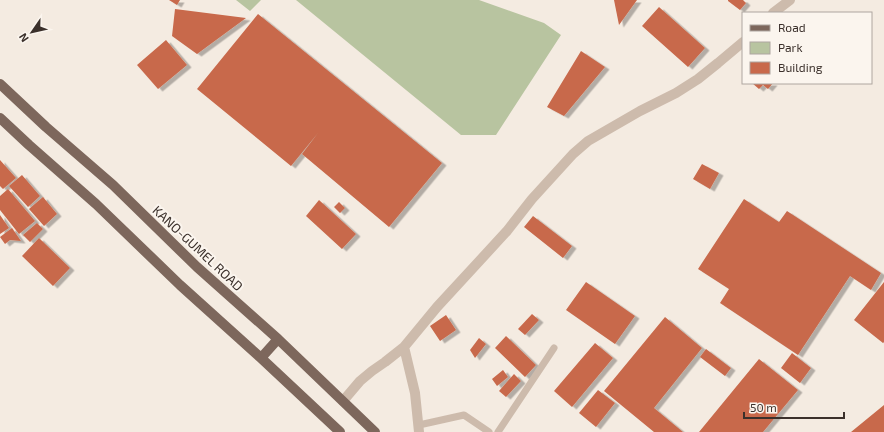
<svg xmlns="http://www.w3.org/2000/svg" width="884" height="432" font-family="'Exo 2',sans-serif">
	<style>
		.green { fill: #b8c4a0 }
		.building { fill: #c8694b; filter: url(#shadow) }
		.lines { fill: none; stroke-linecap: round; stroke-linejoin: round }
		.lane { stroke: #cdbbac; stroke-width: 7 }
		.street { stroke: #cdbbac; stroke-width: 10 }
		.primary { stroke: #7d675c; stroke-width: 10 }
		.labels { text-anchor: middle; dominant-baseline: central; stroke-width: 4; stroke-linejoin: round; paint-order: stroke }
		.street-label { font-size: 13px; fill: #3b302b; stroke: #fbf5ee }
	</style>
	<defs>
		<filter id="shadow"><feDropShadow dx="4.5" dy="2.5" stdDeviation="0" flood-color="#0004"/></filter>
	</defs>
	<rect width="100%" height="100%" fill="#f4ebe1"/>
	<!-- green -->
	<path class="green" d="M236 0H261L250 11Z
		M296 0H479L544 23 561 35 496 135H461Z"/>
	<!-- building -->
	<path class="building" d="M169 0H180L177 5Z
		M614 0H637L619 25Z
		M728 0H743L746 3 740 10 728 1Z
		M659 7 705 48 688 67 642 26Z
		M175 9 246 18 197 54 172 36Z
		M258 14 442 163 389 227 302 154 318 133 291 166 197 89Z
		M166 40 187 65 158 89 137 65Z
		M581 51 605 67 564 116 547 107Z
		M752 83H773L768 89 763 85 759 89Z
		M0 160 16 178 3 189 0 186Z
		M702 164 719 173 710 189 693 179Z
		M22 175 40 196 28 207 9 186Z
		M8 189 35 221 19 234 0 210V196Z
		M43 197 57 214 44 226 29 209Z
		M744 199 779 222 787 211 881 273 871 290 850 276 798 355 720 303 729 289 698 269Z
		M319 200 356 234 342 249 306 216Z
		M339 202 345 208 340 213 334 207Z
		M0 215 9 228 0 234Z
		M533 216 572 246 563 258 524 227Z
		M37 223 43 229 30 242 23 235Z
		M12 228 21 241 10 240 5 244 0 237Z
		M39 238 70 268 53 286 22 256Z
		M586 282 635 316 615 344 566 310Z
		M884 282V342L883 343 854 320Z
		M532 314 539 320 525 335 518 329Z
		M446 315 456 330 440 341 430 326Z
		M665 317 702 348 654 408 683 432H654L604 391Z
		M506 336 536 365 525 377 495 348Z
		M479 338 486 344 475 358 470 350Z
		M595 343 613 358 572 407 554 391Z
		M706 349 731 368 725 376 700 357Z
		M792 353 811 368 800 383 781 368Z
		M759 359 798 390 763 432H699Z
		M503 370 508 377 497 386 492 379Z
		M514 374 521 381 506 397 499 391Z
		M598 390 615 403 596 427 579 413Z
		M884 405V432H851Z"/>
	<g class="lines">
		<!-- lane -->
		<path class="lane" d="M419 425 464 415 489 432
			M498 432 554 348"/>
		<!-- street -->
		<path class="street" d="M773 13 790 0
			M404 347 415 393 419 432
			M343 401 360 381 372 371 385 362 404 347 437 307 507 231 532 199 573 154 588 141 640 111 676 93 698 79 718 63 743 42"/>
		<!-- primary -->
		<path class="primary" d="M0 84 46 127 113 185 197 267 278 339 375 432
			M0 118 29 145 96 204 180 285 261 358 340 432
			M261 358 278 339"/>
	</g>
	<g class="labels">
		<!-- street labels -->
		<g class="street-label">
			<text transform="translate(198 248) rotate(43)">KANO-GUMEL ROAD</text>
		</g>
	</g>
	<!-- legend -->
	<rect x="742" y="12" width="130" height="72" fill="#fbf5ee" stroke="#aea6a0"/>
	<rect x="750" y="25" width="20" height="6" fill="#7d675c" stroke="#aea6a0"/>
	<text x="778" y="32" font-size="12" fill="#3b302b">Road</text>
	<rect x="750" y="42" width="20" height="12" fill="#b8c4a0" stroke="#aea6a0"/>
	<text x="778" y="52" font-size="12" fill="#3b302b">Park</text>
	<rect x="750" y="62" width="20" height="12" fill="#c8694b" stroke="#aea6a0"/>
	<text x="778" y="72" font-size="12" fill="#3b302b">Building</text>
	<!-- north arrow -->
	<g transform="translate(32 32) rotate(236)" stroke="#fbf5ee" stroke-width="3" paint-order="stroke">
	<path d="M0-3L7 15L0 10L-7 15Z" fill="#3b302b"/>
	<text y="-6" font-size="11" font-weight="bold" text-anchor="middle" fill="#3b302b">N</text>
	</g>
	<!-- scale -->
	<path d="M744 412v6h100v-6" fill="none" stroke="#3b302b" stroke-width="2"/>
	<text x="750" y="412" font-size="12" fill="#3b302b" stroke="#fbf5ee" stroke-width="3" paint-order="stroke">50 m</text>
</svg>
